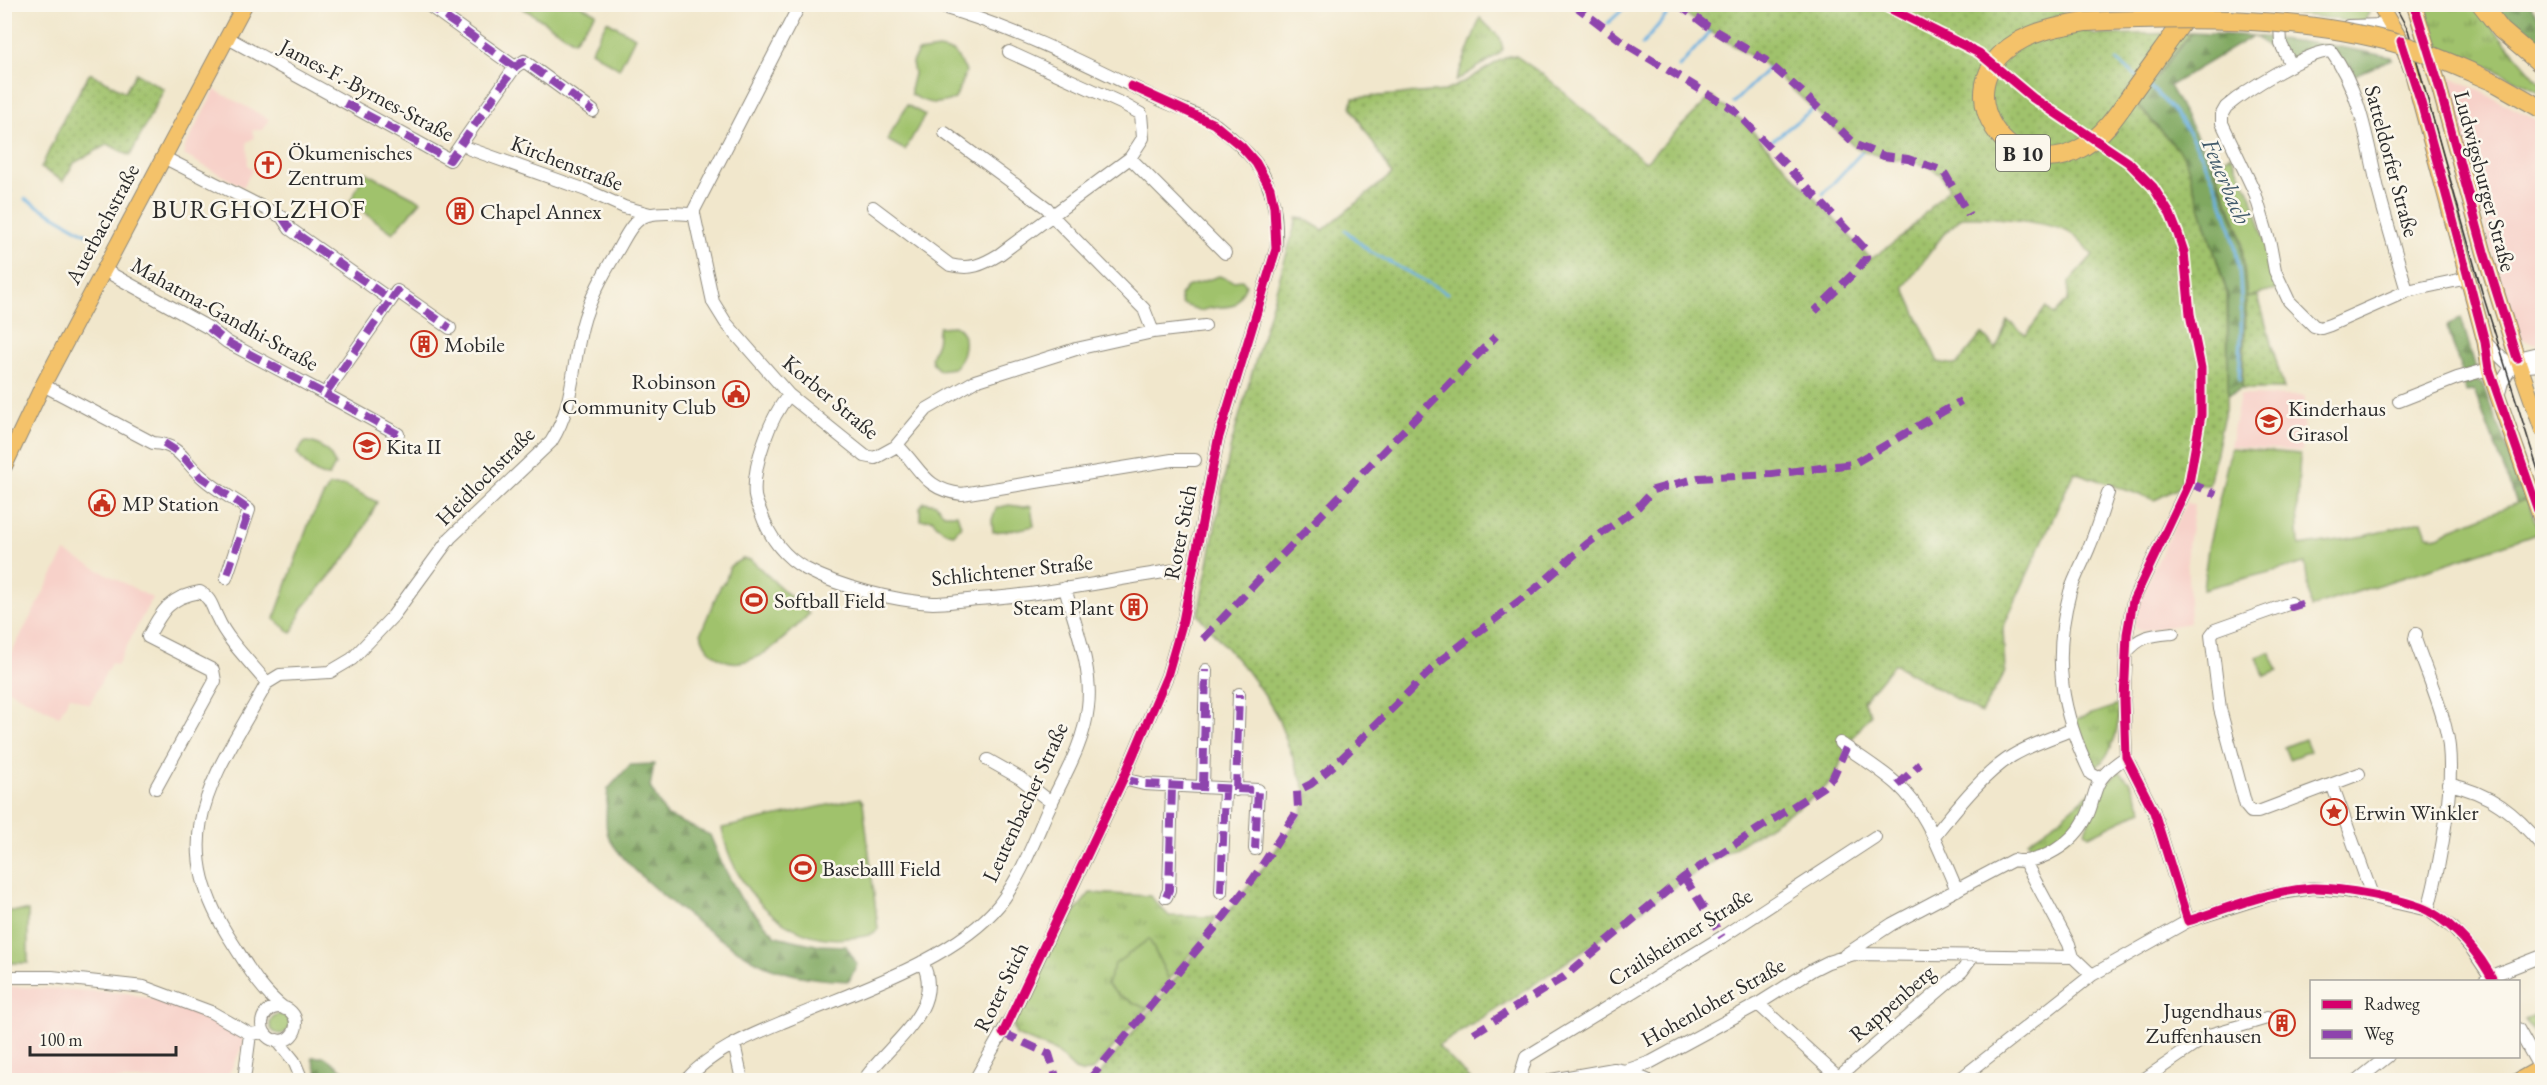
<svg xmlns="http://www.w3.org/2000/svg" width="2547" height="1085" font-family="'EB Garamond',serif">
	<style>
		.built { fill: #f7d1c9 }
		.grass { fill: url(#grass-tufts); stroke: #66764c; stroke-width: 1.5 }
		.forest { fill: url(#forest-firs); stroke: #566a46; stroke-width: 1.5 }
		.park { fill: #a0c26c; stroke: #66764c; stroke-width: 1.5 }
		.garden { fill: url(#garden-dots); stroke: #66764c; stroke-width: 1.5; fill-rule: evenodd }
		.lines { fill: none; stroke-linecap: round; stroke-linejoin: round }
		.stream { stroke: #6ab1e1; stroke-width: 3 }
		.minor-casing { stroke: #8e897c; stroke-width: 14 }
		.major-casing { stroke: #8e897c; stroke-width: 17 }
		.highway-casing { stroke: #8e897c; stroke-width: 20 }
		.minor { stroke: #fff; stroke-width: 12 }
		.major { stroke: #f4c26a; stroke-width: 15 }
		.highway { stroke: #f4c26a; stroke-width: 18 }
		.tram { stroke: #2b2b2b; stroke-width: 1.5 }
		.rail { stroke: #2b2b2b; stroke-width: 3 }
		.highway-bridge-casing { stroke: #8e897c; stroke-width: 20; stroke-linecap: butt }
		.highway-bridge { stroke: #f4c26a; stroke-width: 18 }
		.quiet { stroke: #8e44ad; stroke-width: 8; stroke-dasharray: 15 8; stroke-linecap: butt }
		.cycleway-casing { stroke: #fbf7ec; stroke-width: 13 }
		.cycleway { stroke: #d6006c; stroke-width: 9 }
		.labels { text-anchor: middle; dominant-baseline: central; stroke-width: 5; stroke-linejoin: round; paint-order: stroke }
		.shield { fill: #fbf7ec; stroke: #696865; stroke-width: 1.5 }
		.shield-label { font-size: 21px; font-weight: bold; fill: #2b2b2b }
		.street-label { font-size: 22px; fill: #2b2b2b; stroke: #fbf7ec }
		.poi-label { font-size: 22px; fill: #2b2b2b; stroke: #fbf7ec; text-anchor: start }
		.water-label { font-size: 24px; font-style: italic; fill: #415a6b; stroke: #fbf7ec }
		.quarter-label { font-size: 26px; letter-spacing: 1.5px; fill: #2b2b2b; stroke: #fbf7ec }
	</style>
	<defs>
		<pattern id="grass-tufts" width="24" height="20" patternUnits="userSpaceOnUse" patternTransform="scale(1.5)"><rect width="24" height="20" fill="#a0c26c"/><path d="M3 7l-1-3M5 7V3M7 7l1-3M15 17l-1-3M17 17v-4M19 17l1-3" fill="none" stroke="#839e59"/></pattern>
		<pattern id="forest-firs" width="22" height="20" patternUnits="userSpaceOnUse" patternTransform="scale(1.5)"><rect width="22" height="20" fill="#80a860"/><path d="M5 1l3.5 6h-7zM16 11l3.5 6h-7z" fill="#69894f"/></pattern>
		<pattern id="garden-dots" width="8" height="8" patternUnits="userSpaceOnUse" patternTransform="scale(1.5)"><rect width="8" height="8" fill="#a0c26c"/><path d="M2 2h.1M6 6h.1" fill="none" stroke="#839e59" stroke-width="1.8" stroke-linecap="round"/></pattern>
	</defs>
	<rect width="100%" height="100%" fill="#fbf7ec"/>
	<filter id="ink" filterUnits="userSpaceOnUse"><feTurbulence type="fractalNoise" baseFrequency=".0167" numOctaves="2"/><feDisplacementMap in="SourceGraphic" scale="12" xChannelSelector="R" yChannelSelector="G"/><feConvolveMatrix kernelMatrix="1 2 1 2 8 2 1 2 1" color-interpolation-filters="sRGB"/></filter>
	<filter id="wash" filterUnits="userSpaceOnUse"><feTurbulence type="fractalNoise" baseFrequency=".008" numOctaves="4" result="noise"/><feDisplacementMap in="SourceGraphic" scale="24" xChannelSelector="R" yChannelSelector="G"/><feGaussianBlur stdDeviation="1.35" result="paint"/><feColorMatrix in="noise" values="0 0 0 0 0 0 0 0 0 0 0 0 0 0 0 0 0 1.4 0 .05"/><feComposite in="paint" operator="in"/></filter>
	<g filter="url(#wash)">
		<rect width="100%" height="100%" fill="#f1e7cc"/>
		<!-- built -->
		<path class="built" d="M2444 73 2542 123V344L2531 343 2522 339 2498 271Z
			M215 90 269 119 262 130H252L254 138 247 142 248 166 253 169 243 187 184 155V149Z
			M2240 395 2305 396 2302 451 2230 446Z
			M2188 499 2187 503 2194 505 2187 552 2190 623 2141 631 2135 628 2133 623 2138 601Z
			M65 552 152 598 117 665 111 663 89 705 70 696 59 716 5 688 4 667Z
			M4 986 127 993 174 1004 240 1032 244 1043 226 1080H5Z"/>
		<!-- grass -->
		<path class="grass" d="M2217 4 2366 5 2369 13 2365 20 2356 22Z
			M2423 5H2473L2542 85V93L2475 60 2436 46Z
			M1480 18 1500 38 1503 49 1499 54 1456 81Z
			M2121 704C2118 727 2114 756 2094 768L2074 720Z
			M2091 792 2090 797 2071 836 2036 855 2028 841 2061 818Z
			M1090 893 1150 896 1169 916 1216 917 1207 934 1169 980 1149 940 1138 948 1118 995 1147 1009 1093 1070 1084 1073 1075 1070 1055 1051 1016 1035 1013 1024 1052 940Z
			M2542 1012V1046L2525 1019Z
			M270 1024a10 10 0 1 1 20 0a10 10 0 1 1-20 0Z"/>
		<!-- forest -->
		<path class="forest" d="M2492 5H2529L2542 20V54L2503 18Z
			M2191 33 2253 36 2169 86 2213 166 2240 236 2246 298 2241 389 2228 395V295L2185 158 2136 103Z
			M2255 36 2335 46 2391 57 2392 59 2351 77 2331 50 2289 65Z
			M2461 317 2476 369 2462 373 2447 326Z
			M2474 380 2482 383 2527 499 2517 503 2474 390 2466 392 2463 384Z
			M654 764 650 787 666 815 710 835 722 864 741 899 776 936 816 945 846 946 857 964 849 981C819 980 797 977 769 967 732 953 621 870 608 835 604 825 607 801 608 789L630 765Z
			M312 1057H325L356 1080H320Z"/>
		<!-- park -->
		<path class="park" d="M518 5H580L596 13 574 41Z
			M607 21 635 37 619 69 591 51Z
			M938 49 954 52 966 71 955 99C937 105 927 105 911 94V86L914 74 912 62 918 52Z
			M907 105 925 115 905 150 887 140Z
			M2231 155 2251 195 2266 245 2276 290 2247 297 2241 235 2214 165Z
			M365 172 421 201 393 233 350 202Z
			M1219 276 1233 281 1242 280 1246 285 1235 305C1223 309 1212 305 1201 311L1182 304 1180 296 1187 287Z
			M954 326C971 332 964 358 954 368L939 370C925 357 934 354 937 342 939 336 936 333 939 327Z
			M305 442C318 441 332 453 335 465L329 476C316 477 304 463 297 453Z
			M2231 448 2300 454 2297 510 2299 546 2365 536 2422 521 2427 535 2439 536 2451 529 2527 499 2539 532C2464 560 2387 581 2311 607L2305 563 2203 589 2208 548Z
			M329 486H346L377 502 356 545 303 608 292 633 274 619 310 520Z
			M924 502 936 504 944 514H957L961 526 954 534C943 533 939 527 932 519L920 520V507Z
			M1009 505 1023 507 1031 506 1034 526 1015 530 993 532 992 520 996 508Z
			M742 559 751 560 809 614C787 636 747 680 715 655 707 649 702 642 701 632L721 585 725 582 730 566Z
			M2270 652 2278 671 2264 676 2257 657Z
			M2305 739 2310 751 2289 759 2284 747Z
			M2119 771 2130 782 2143 810 2089 836 2085 831 2100 789Z
			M860 798 863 802 878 929C871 937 859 937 848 938 785 946 731 886 722 828Z
			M5 911H28V963H5Z
			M1149 939 1169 980 1147 1009 1118 995 1107 984 1115 964Z"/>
		<!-- garden -->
		<path class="garden" d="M1674 5H2054L2094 35 2190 33 2135 103 2185 158 2227 294 2228 395 2209 485 2186 484 2155 500 2074 472 2003 628 2005 672 1981 713 1894 664 1863 701 1871 714 1848 744 1834 779 1817 795 1680 883 1526 990 1438 1046 1471 1080H1095L1260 872 1301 815 1308 797 1277 716 1265 696 1246 670 1198 615 1231 445 1297 218 1304 219 1323 230 1392 174 1351 107 1353 98 1445 91 1464 82 1499 61 1509 56H1516L1545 76 1645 162 1711 97 1744 122 1871 259 1903 236 1949 188 1941 175 1929 167 1909 160 1888 159 1856 148 1766 65 1706 29ZM1962 217C1985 216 2054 221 2073 235 2080 240 2086 248 2093 255L2069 282 2068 300 2054 315 2046 307 2026 335 2008 321 1996 349 1982 334 1956 365 1938 362 1904 287 1943 235Z
			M90 73 125 92 136 73 164 89 130 156 108 144 74 163 63 181 41 168 65 116Z
			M2258 296 2284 389H2242L2247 298Z"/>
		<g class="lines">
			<!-- stream -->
			<path class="stream" d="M1608 23 1629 4
				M1642 45 1674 6
				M2117 61 2136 76
				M1679 67 1710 32
				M2146 84C2196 124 2231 208 2239 270 2243 307 2241 344 2239 380
				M1733 103 1768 68
				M1773 140 1813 109
				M4 188 10 191
				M1823 194 1862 152
				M25 199 90 236
				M1345 230 1369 251 1447 293"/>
		</g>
	</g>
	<g filter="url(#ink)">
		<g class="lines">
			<defs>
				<path id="minor" d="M427 4 515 67
					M932 4C1009 25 1083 62 1154 97 1174 107 1198 113 1216 125 1230 136 1245 149 1256 163 1275 189 1277 218 1276 249L1218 440 1183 621 1167 676 1123 779 1012 1015 975 1080
					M799 6 694 210V214L713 302 726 323 789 395 865 456 875 458 895 447 927 409 975 381 1076 349 1153 332 1205 326
					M2286 23H2280L2281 44 2291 65
					M2348 26 2384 25 2394 28
					M228 38 450 160 515 67 524 61 593 111
					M945 133 1047 208 1058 222 1144 309 1153 332
					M470 149 586 190 624 207 650 214
					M163 157 282 217 290 229 391 300 397 291 450 328
					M1130 158 1225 253
					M873 207 950 265C971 270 982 265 1000 254L1130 158 1143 138 1141 114 1123 104 1009 52
					M104 270 209 328 227 342 325 394 391 300
					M2407 291C2397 257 2387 223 2378 189 2367 141 2361 92 2331 51 2306 52 2246 90 2226 107L2222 114V123L2255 193 2270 244 2275 271 2289 301 2314 326 2321 328 2330 325 2407 291 2468 278
					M2485 342 2511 367 2542 365
					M43 385 153 443C180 444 185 463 202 477 216 490 234 499 249 510L226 578
					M325 394 398 434
					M789 395C770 417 752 466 755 496 756 502 759 508 761 513 769 536 784 557 806 569 839 587 895 601 933 603 948 603 963 600 978 599 1045 595 1110 580 1176 570
					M2498 397 2502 382 2517 358 2542 352
					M2399 401 2457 378 2489 369
					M897 445C921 468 924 490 962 494L1172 460H1195
					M2291 603 2215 630 2211 635 2220 709 2246 806 2251 812H2258L2359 774
					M2416 634 2415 639C2425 669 2439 699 2446 730 2458 774 2440 865 2428 910
					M2126 653C2140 635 2153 635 2173 633
					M267 683 280 675 330 672 352 659 393 616 450 538 551 442C574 406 572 366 582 327 589 299 604 273 619 248 626 236 633 219 648 215 661 211 680 214 694 214
					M1840 743C1859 756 1880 769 1897 784 1928 812 1940 853 1957 890
					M988 760 1020 778 1052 803
					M1123 779 1144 784 1258 790 1255 849
					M2101 779 2091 774C2061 713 2052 659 2070 592 2075 576 2084 561 2090 545 2097 529 2102 511 2108 493
					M2332 784 2372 895
					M2448 784C2491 793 2515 813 2542 846
					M1203 787 1206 670
					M156 788 215 681 213 670 148 637C162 611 169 597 200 592 212 599 212 608 218 619 227 640 252 664 267 683 214 778 163 836 232 942 248 967 261 991 285 1009
					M1236 790 1239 694
					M1934 836C1955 810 1983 774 2012 756 2030 745 2051 738 2071 730
					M2025 862 2069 944 2073 957
					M1221 892 1225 790
					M1166 897 1169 890 1172 787
					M2188 921 2154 812 2126 757 2124 700 2127 634 2133 601 2189 483
					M1845 955 1892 924 2013 860C2040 866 2074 842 2086 818 2093 806 2093 790 2101 779 2107 770 2117 763 2126 757
					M4 977H52L144 987 211 1012 250 1034 264 1032
					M2484 982 2491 976 2542 956
					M1758 1004 1838 1077
					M262 1024a17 17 0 1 1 34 0a17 17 0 1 1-34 0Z
					M2518 1029 2540 1068
					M277 1040 294 1061 302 1080
					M734 1044 742 1080
					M1625 1071 1647 1080
					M244 1080 250 1034
					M686 1080C714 1049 752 1035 790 1019 855 991 954 960 999 905 1020 878 1033 844 1047 812 1062 779 1084 745 1088 707 1093 668 1075 626 1065 588
					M864 1080C887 1045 947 1009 922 962
					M1519 1080 1526 1057 1722 937 1875 837
					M1551 1080 1614 1069 1625 1071 1651 1062 1758 1004 1812 970 1828 962 1854 954 2073 957 2092 975
					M1835 1080 1962 971 1974 955
					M1959 1080 2092 975 2188 921 2270 895 2313 888 2345 891 2428 910 2453 928 2472 949 2494 982
					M2143 1080 2209 1035 2267 1018
					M2358 1080 2388 1056"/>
				<path id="major" d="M2379 4 2401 41 2412 71 2485 342 2489 369 2498 397 2542 522
					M2414 4 2437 79 2484 252 2517 358 2542 429
					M4 467 43 385 245 4
					M2519 1080 2542 1067"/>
				<path id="highway" d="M2481 4 2501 30 2542 65
					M2086 22C2062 26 2037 30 2016 43 1942 87 2010 192 2083 147 2107 133 2121 108 2137 86 2156 59 2176 32 2195 4
					M2496 83 2542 109"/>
			</defs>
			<!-- minor casing -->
			<use href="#minor" class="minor-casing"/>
			<!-- major casing -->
			<use href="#major" class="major-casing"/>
			<!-- highway casing -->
			<use href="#highway" class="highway-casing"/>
			<!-- minor -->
			<use href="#minor" class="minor"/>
			<!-- major -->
			<use href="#major" class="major"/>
			<!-- highway -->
			<use href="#highway" class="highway"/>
			<!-- tram -->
			<path class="tram" d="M2394 4 2408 30 2482 292 2542 483"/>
			<!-- rail -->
			<path class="rail" d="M2539 4 2542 8"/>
			<defs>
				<path id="highway-bridge" d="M2086 22C2188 17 2299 16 2399 44 2432 54 2464 69 2496 83"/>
			</defs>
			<!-- highway-bridge casing -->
			<use href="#highway-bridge" class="highway-bridge-casing"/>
			<!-- highway-bridge -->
			<use href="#highway-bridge" class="highway-bridge"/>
			<!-- quiet -->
			<path class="quiet" d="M427 4 515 67
				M1573 4 1627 45 1734 110 1865 249 1866 258 1858 269 1815 311
				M1678 4 1707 26 1765 60 1802 92 1856 145 1884 156 1908 159 1938 169 1945 174 1969 215
				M345 103 450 160 515 67 524 61 593 111
				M282 217 290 229 391 300 397 291 450 328
				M209 328 227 342 325 394 391 300
				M325 394 398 434
				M164 443 181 454 201 477 249 510 226 578
				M2189 483 2216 494
				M2291 603 2292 607 2308 602
				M1203 639 1283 554 1496 336
				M1123 779 1144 784 1258 790 1255 849
				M1898 785 1920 764
				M1203 787 1206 670
				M1236 790 1239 694
				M1684 877 1722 937
				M1221 892 1225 790
				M1166 897 1169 890 1172 787
				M1003 1033 1049 1054 1057 1080
				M1474 1033 1564 977 1684 877 1823 787 1833 777 1846 748
				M1089 1080 1220 922 1253 879 1295 815 1298 808 1297 791 1311 784 1340 760 1441 660 1535 589 1587 544 1638 507 1653 490 1698 478 1772 474 1853 464 1961 401"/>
			<defs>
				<path id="cycleway" d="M1881 4 1979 53 2033 98 2128 162 2153 187 2170 214 2178 234 2184 252 2190 314 2201 368V415L2189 483 2133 601 2127 634 2124 700 2126 757 2154 812 2188 921C2228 908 2269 891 2312 888 2338 887 2406 899 2429 911 2456 926 2480 954 2494 982
					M2414 4 2437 79 2484 252 2517 358
					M2401 41 2420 99 2453 220 2485 342 2489 369 2542 522
					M1003 1033 1123 779 1167 676 1183 621 1218 440 1276 249 1274 207 1270 188 1256 163 1242 147 1214 124 1131 86"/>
			</defs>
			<!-- cycleway casing -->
			<use href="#cycleway" class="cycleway-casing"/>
			<!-- cycleway -->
			<use href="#cycleway" class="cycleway"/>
		</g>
	</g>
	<!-- icons -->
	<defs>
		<symbol id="church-ring" viewBox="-11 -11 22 22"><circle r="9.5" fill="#fbf7ec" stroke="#c8321e" stroke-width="1.5"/><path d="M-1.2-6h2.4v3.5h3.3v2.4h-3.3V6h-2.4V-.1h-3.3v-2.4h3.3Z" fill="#c8321e"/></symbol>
		<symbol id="building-ring" viewBox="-11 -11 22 22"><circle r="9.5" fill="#fbf7ec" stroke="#c8321e" stroke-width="1.5"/><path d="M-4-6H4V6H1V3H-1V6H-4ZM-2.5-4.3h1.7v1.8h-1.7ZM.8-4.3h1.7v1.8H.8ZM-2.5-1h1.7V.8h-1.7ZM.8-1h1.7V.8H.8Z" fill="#c8321e"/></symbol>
		<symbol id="civic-ring" viewBox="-11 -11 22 22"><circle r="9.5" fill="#fbf7ec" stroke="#c8321e" stroke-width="1.5"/><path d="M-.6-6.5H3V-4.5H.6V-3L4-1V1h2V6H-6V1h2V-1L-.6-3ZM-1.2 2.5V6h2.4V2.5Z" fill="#c8321e"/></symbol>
		<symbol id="school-ring" viewBox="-11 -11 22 22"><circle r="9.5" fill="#fbf7ec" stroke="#c8321e" stroke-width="1.5"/><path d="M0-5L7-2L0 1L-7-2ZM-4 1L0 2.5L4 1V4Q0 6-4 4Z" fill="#c8321e"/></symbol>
		<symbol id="stadium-ring" viewBox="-11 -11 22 22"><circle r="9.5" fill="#fbf7ec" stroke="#c8321e" stroke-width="1.5"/><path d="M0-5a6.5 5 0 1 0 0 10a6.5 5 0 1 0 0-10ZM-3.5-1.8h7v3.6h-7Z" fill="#c8321e"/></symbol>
		<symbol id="sight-ring" viewBox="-11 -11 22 22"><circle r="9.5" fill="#fbf7ec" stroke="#c8321e" stroke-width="1.5"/><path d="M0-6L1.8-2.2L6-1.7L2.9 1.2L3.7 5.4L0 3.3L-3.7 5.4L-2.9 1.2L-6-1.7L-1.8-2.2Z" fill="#c8321e"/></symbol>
	</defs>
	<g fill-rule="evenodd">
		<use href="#church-ring" x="253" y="150" width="30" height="30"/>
		<use href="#building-ring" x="445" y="196" width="30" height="30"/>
		<use href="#building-ring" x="409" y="329" width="30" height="30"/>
		<use href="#civic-ring" x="721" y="379" width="30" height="30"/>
		<use href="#school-ring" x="2254" y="406" width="30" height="30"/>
		<use href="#school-ring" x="352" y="431" width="30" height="30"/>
		<use href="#civic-ring" x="87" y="488" width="30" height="30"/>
		<use href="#stadium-ring" x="739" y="585" width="30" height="30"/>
		<use href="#building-ring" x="1119" y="592" width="30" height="30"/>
		<use href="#sight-ring" x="2319" y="797" width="30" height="30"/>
		<use href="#stadium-ring" x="788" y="853" width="30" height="30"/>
		<use href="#building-ring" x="2267" y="1008" width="30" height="30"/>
	</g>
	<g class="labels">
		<!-- shield labels -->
		<rect class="shield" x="1996" y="135" width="54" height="36" rx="4.5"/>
		<g class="shield-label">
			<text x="2023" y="153">B 10</text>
		</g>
		<!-- street labels -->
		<g class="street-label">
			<text transform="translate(367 90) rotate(28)">James-F.-Byrnes-Straße</text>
			<text transform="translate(2392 161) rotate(75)">Satteldorfer Straße</text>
			<text transform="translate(567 163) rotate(21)">Kirchenstraße</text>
			<text transform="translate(2485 181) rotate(75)">Ludwigsburger Straße</text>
			<text transform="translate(102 224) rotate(-62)">Auerbachstraße</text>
			<text transform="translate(225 314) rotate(29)">Mahatma-Gandhi-Straße</text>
			<text transform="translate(831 397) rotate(40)">Korber Straße</text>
			<text transform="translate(485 476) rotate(-45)">Heidlochstraße</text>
			<text transform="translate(1180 532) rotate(-79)">Roter Stich</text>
			<text transform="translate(1012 570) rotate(-6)">Schlichtener Straße</text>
			<text transform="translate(1025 802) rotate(-65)">Leutenbacher Straße</text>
			<text transform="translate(1680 937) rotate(-32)">Crailsheimer Straße</text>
			<text transform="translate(1001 987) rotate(-64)">Roter Stich</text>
			<text transform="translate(1713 1002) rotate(-29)">Hohenloher Straße</text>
			<text transform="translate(1892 1003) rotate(-41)">Rappenberg</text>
		</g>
		<!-- poi labels -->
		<g class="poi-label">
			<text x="288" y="152">Ökumenisches<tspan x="288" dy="25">Zentrum</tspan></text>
			<text x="480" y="211">Chapel Annex</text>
			<text x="444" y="344">Mobile</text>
			<text x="716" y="381" text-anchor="end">Robinson<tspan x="716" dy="25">Community Club</tspan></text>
			<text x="2288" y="408">Kinderhaus<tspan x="2288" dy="25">Girasol</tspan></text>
			<text x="386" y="446">Kita II</text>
			<text x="122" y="503">MP Station</text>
			<text x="774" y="600">Softball Field</text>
			<text x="1114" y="607" text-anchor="end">Steam Plant</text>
			<text x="2354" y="812">Erwin Winkler</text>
			<text x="822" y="868">Baseballl Field</text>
			<text x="2262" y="1010" text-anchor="end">Jugendhaus<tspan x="2262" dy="25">Zuffenhausen</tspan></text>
		</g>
		<!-- water labels -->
		<g class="water-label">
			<text transform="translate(2227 181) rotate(67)">Feuerbach</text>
		</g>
		<!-- quarter labels -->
		<g class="quarter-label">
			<text x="259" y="209">BURGHOLZHOF</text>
		</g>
	</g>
	<!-- margin -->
	<rect width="2547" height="1085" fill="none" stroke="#fbf7ec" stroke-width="24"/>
	<!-- legend -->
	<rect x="2310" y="980" width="210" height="78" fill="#fbf7ec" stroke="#a8a59f" stroke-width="1.5"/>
	<rect x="2322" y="1000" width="30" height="9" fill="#d6006c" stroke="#a8a59f" stroke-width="1.5"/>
	<text x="2364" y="1010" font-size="18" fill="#2b2b2b">Radweg</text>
	<rect x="2322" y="1030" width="30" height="9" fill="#8e44ad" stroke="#a8a59f" stroke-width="1.5"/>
	<text x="2364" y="1040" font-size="18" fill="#2b2b2b">Weg</text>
	<!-- scale -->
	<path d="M30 1046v9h146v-9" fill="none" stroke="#2b2b2b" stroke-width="3"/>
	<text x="39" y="1046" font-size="18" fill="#2b2b2b" stroke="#fbf7ec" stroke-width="4.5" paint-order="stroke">100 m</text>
</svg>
